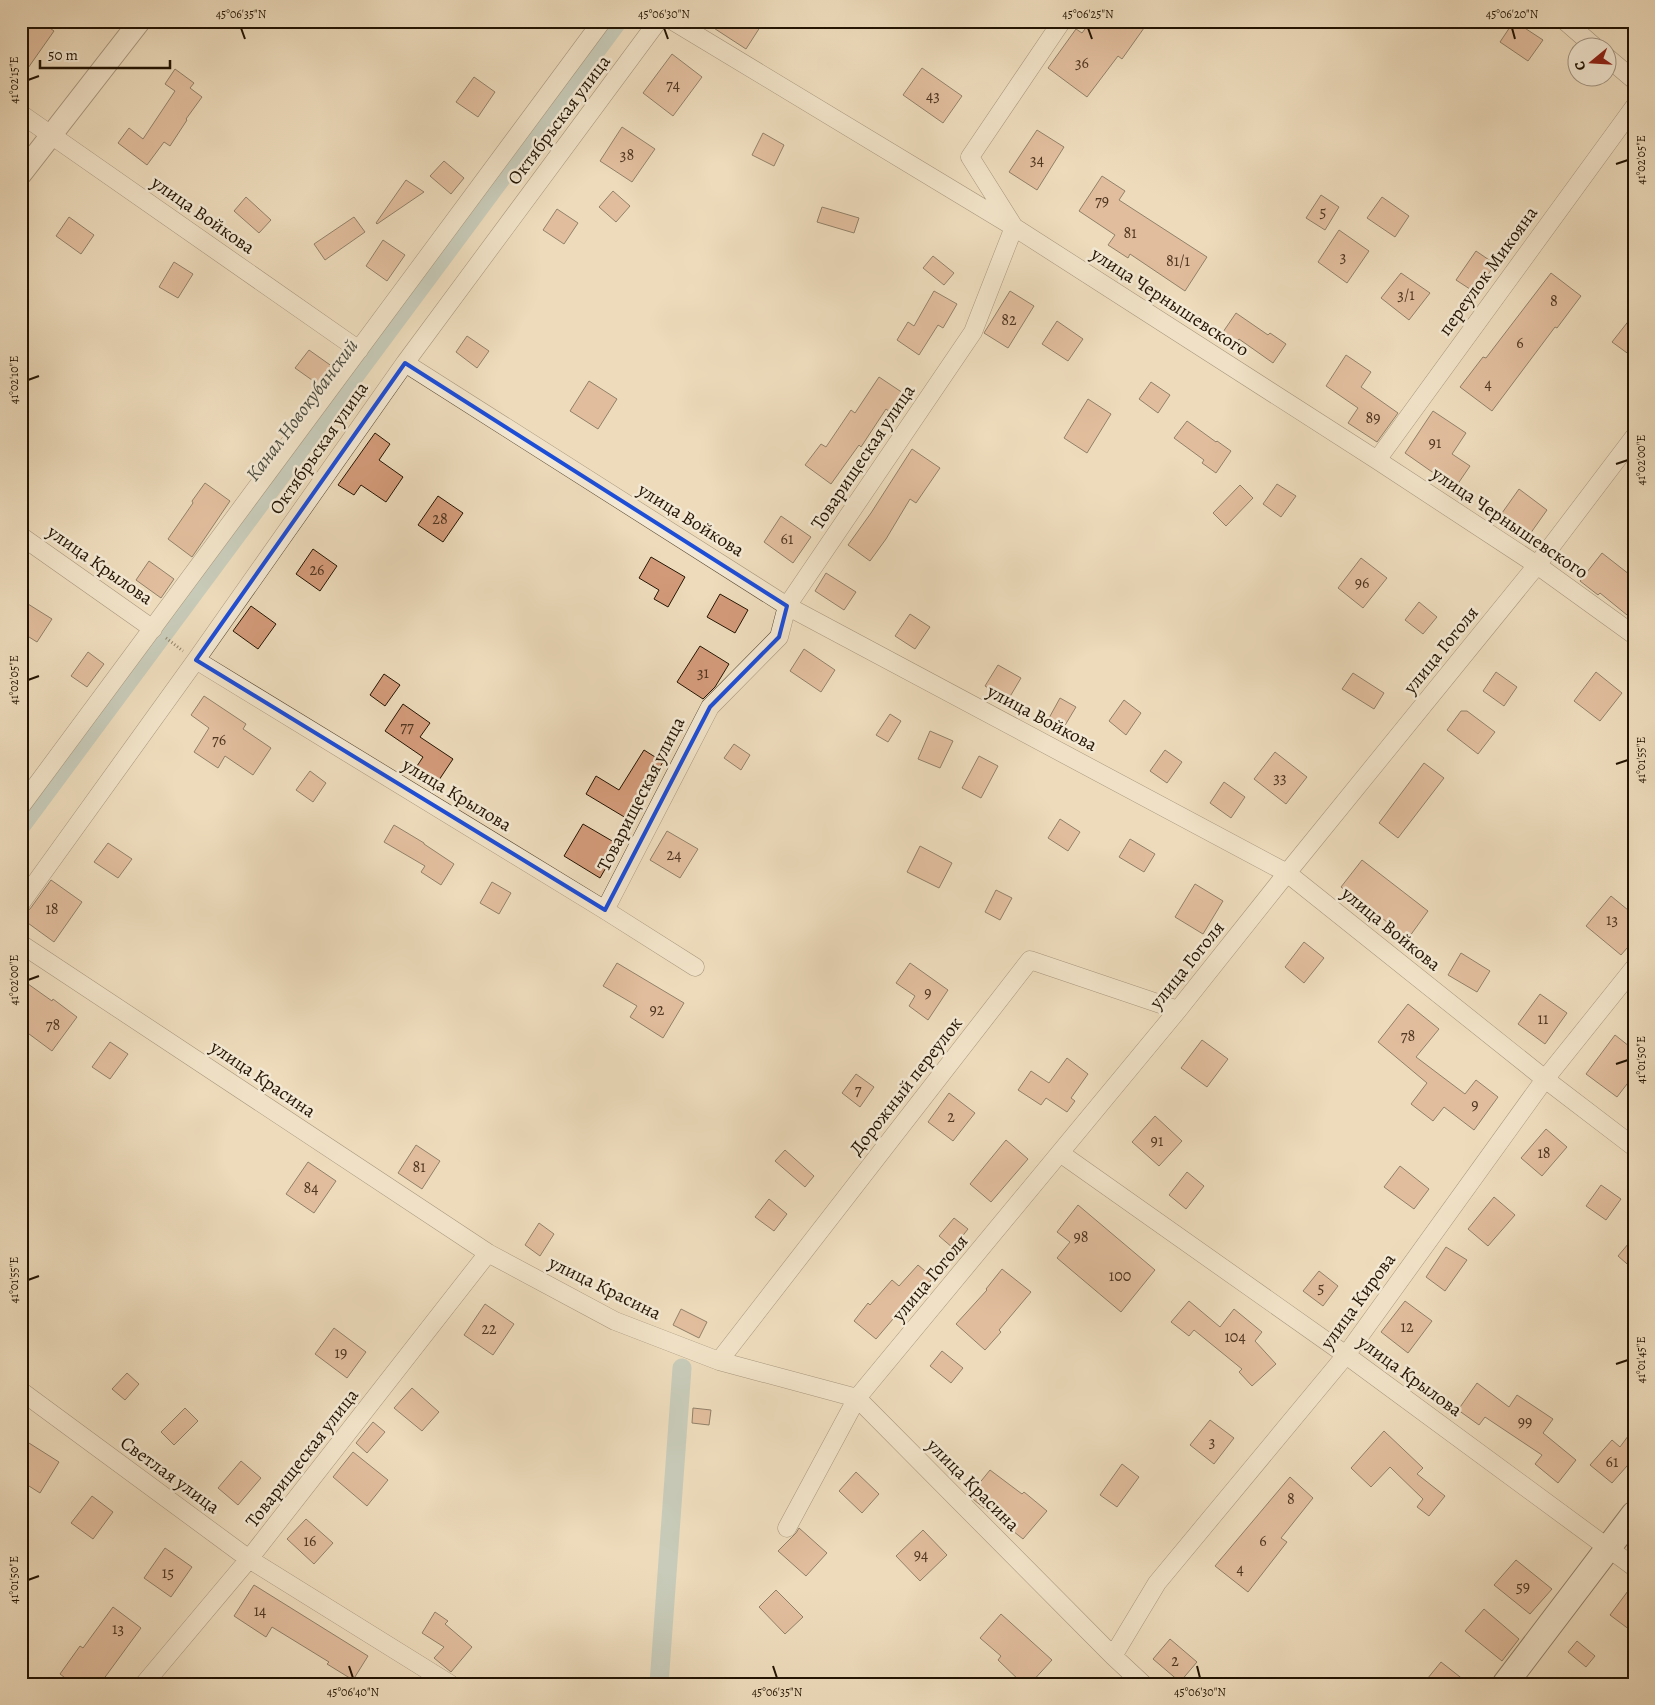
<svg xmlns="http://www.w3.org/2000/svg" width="1655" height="1705" font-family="Alegreya,serif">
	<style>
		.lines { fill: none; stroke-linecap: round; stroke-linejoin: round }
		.canal { stroke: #9bb9b7; stroke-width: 19 }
		.building { fill: #d39a79; stroke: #231403 }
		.minor-casing { stroke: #564631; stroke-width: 19 }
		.tertiary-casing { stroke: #564631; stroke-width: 23 }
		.secondary-casing { stroke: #231403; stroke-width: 27 }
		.path { stroke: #231403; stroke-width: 3; stroke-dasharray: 1 2.5; stroke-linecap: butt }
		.minor { stroke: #f3e8d3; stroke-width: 18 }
		.tertiary { stroke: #f3e8d3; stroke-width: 21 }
		.secondary { stroke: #f3e8d3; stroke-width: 25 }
		.marked { fill: none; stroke: #1d4ed8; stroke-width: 4; stroke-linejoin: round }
		.ticks { fill: none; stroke: #231403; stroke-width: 2 }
		.labels { text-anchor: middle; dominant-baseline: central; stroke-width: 5; stroke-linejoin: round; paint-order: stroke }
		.number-label { font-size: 16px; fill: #4f3620 }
		.street-label { font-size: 19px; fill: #231403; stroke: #f3e8d3 }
		.water-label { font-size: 20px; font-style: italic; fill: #4d4e42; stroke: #f3e8d3 }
		.neatline { fill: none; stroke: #231403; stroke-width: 2 }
		.ticks-label { font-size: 12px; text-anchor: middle; fill: #231403 }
	</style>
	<rect width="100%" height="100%" fill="#eddbbb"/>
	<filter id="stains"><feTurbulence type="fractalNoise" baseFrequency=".004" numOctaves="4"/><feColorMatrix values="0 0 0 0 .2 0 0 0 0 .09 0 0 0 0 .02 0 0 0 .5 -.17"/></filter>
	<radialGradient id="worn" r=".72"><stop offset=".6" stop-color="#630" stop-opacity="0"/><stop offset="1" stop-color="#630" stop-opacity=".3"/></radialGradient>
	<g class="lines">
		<!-- canal -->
		<path class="canal" d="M21 826 618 21
			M659 1684 682 1368"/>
	</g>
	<!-- building -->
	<path class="building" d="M21 21H40L54 31 21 78Z
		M703 21H764L746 49Z
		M1091 21H1135L1144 28 1122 59 1118 56 1087 97 1048 68 1076 29 1082 33Z
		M1514 21 1543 40 1528 61 1500 42Z
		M672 54 702 77 673 116 643 93Z
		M922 68 962 96 943 123 903 95Z
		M175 69 194 83 190 88 202 97 186 119 187 120 170 146 164 142 147 165 118 143 129 128 143 139 175 91 165 84Z
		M474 77 495 92 478 117 456 102Z
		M622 127 655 149 632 182 600 161Z
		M1037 130 1064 147 1037 190 1009 172Z
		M763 133 784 145 774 166 752 155Z
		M444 161 464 178 451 194 430 176Z
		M1102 176 1125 191 1119 200 1207 257 1185 291 1130 254 1128 258 1108 245 1115 235 1079 211Z
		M406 180 424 192 377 224 376 223Z
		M613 191 630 206 616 222 599 207Z
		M1321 195 1339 207 1325 230 1306 218Z
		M246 197 271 220 259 233 234 211Z
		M1382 197 1409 216 1395 237 1367 218Z
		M822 207 859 218 854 233 817 222Z
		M557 209 578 223 564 244 543 230Z
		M69 217 94 235 81 254 56 236Z
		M354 217 365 232 325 260 314 244Z
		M1339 230 1369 251 1347 283 1318 262Z
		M383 240 405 255 387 281 366 266Z
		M1476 251 1495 264 1476 293 1456 280Z
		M933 256 954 273 944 285 923 268Z
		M174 262 193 274 178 298 159 287Z
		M1401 273 1430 293 1409 320 1381 298Z
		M1551 273 1581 296 1557 328 1555 327 1492 411 1460 387 1483 357 1486 358Z
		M934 291 957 304 943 328 938 325 919 355 897 340 908 322 914 326Z
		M1010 291 1034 306 1008 348 984 333Z
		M1236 313 1268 335 1270 333 1286 344 1273 363 1239 339 1237 342 1223 332Z
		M1634 314V358L1612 342Z
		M1057 321 1083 339 1068 361 1042 344Z
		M467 336 489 351 477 368 456 352Z
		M309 350 333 367 319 385 295 368Z
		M1346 355 1371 372 1361 387 1398 413 1377 442 1348 423 1358 408 1326 386Z
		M879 377 903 393 890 412 886 409 861 447 859 445 831 484 805 465 821 444 826 447 851 410 855 413Z
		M589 381 617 399 598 429 570 411Z
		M1151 382 1170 395 1158 413 1139 399Z
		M1088 399 1111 414 1087 453 1064 438Z
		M1433 411 1466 433 1452 454 1470 466 1455 488 1405 453Z
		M1187 421 1216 442 1217 441 1231 451 1216 473 1202 463 1204 460 1174 438Z
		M375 433 390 444 379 460 403 477 386 502 361 485 354 495 338 485Z
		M912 449 940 468 916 503 910 499 886 539 870 561 848 545 871 513Z
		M205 483 230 501 192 557 168 539 193 503 192 501Z
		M1277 484 1296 496 1281 517 1263 504Z
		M1240 485 1253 498 1226 526 1213 513Z
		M1519 489 1547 510 1530 534 1502 513Z
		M438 496 463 513 443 542 418 525Z
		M781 516 811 537 793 563 764 542Z
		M313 549 337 566 320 591 296 574Z
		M1602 553 1634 578V607L1627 615 1600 593 1598 595 1580 581Z
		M651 557 685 577 668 607 654 599 659 590 639 578Z
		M1361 558 1387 578 1363 608 1338 588Z
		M149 561 174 579 161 598 136 580Z
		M826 573 856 592 844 610 815 591Z
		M720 594 748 610 735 633 707 617Z
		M1419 602 1437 617 1423 634 1405 620Z
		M28 604 52 619 37 642 21 632V615Z
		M251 606 276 624 258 649 233 631Z
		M910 614 930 627 915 649 895 636Z
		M700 646 729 664 715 687 703 699 677 682Z
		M804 649 835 670 821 692 790 671Z
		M88 652 104 664 87 687 71 676Z
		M998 665 1021 678 1008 700 985 686Z
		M1496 672 1517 687 1504 706 1483 691Z
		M1596 672 1622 693 1600 721 1574 701Z
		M1353 673 1384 693 1374 709 1342 689Z
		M384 674 400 685 385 706 370 695Z
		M204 696 246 724 243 729 271 748 253 775 225 756 218 768 194 752 209 728 191 715Z
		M1060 698 1076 707 1064 727 1049 718Z
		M1124 700 1141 713 1126 735 1109 721Z
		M403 704 430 723 420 737 453 759 439 780 417 766 423 757 385 731Z
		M1461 711H1467L1495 732 1478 754 1447 730Z
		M890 714 901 721 888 742 876 735Z
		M930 731 953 741 940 768 918 759Z
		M734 744 750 755 741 770 724 758Z
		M644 750 663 762 648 786 645 785 626 818 586 794 596 776 619 790Z
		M1165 750 1182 762 1167 783 1150 771Z
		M1275 752 1307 777 1286 804 1254 779Z
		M979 756 998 766 981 798 962 788Z
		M1424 763 1444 778 1398 838 1379 823Z
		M310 771 326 783 313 802 296 790Z
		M1224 782 1245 797 1231 818 1210 803Z
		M1060 819 1080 832 1068 851 1048 838Z
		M583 824 619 845 600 878 564 856Z
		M394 825 424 843V844L454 864 441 885 421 872 425 866 384 842Z
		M667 831 698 849 680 878 650 860Z
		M1130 839 1155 854 1144 872 1119 857Z
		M108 843 132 859 118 878 94 862Z
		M920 846 952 863 939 888 907 872Z
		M1362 860 1428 911 1407 940 1385 924 1387 922 1341 887Z
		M51 880 82 902 54 942 21 918 23 913 30 909Z
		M492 882 511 893 499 914 480 903Z
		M1195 884 1223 901 1203 934 1175 917Z
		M996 890 1012 898 1000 920 985 912Z
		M1611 896 1634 915V940L1621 955 1586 926Z
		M1304 942 1324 958 1304 983 1285 967Z
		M1461 953 1490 971 1477 992 1448 975Z
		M617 963 684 1003 663 1038 630 1017 637 1006 603 986Z
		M910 963 948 990 928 1020 909 1006 915 996 896 983Z
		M21 979 52 1001 53 999 77 1017 52 1051 21 1028Z
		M1540 994 1567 1013 1545 1044 1518 1024Z
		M1408 1004 1439 1029 1416 1057 1465 1094 1476 1080 1498 1097 1474 1130 1444 1107 1433 1121 1411 1104 1427 1083 1378 1042Z
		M1615 1035 1634 1050V1075L1617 1097 1586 1074Z
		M1202 1040 1228 1059 1207 1087 1181 1068Z
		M110 1042 128 1054 110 1079 92 1067Z
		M1067 1058 1088 1074 1071 1098 1075 1101 1067 1112 1046 1098 1041 1105 1018 1090 1031 1071 1049 1083Z
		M856 1074 874 1087 860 1107 842 1093Z
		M949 1093 975 1113 953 1141 928 1122Z
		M1155 1116 1182 1141 1159 1166 1132 1142Z
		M1546 1129 1567 1147 1542 1176 1521 1158Z
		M1006 1140 1028 1159 991 1202 970 1184Z
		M416 1145 440 1161 422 1189 398 1173Z
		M785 1150 814 1176 805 1187 775 1161Z
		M308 1162 336 1181 314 1213 286 1194Z
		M1400 1166 1429 1189 1414 1209 1384 1187Z
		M1187 1172 1204 1186 1186 1209 1169 1195Z
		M1601 1185 1621 1199 1606 1220 1586 1206Z
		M1494 1197 1515 1215 1488 1246 1468 1229Z
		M769 1199 787 1214 774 1231 755 1217Z
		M1078 1205 1155 1270 1121 1312 1057 1258 1070 1242 1057 1232Z
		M954 1218 968 1229 953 1248 939 1236Z
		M539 1223 554 1234 540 1256 525 1245Z
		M1634 1237V1270L1618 1256Z
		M1446 1247 1467 1260 1445 1291 1426 1277Z
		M918 1265 933 1278 918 1295 916 1292 876 1339 854 1321 868 1303 870 1305 892 1280 899 1286Z
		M1002 1269 1031 1292 999 1330 1001 1332 985 1350 956 1324 987 1290 986 1289Z
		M1319 1271 1338 1286 1323 1306 1303 1291Z
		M1189 1301 1220 1327 1234 1309 1262 1332 1255 1341 1276 1364 1252 1386 1239 1372 1242 1369 1194 1330 1189 1336 1171 1322Z
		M1405 1301 1432 1321 1408 1353 1381 1332Z
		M485 1304 514 1324 493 1355 464 1335Z
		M681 1309 707 1322 699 1338 673 1325Z
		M334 1328 366 1352 347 1378 315 1354Z
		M942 1351 963 1368 951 1383 930 1366Z
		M127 1373 139 1384 125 1400 112 1389Z
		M1477 1383 1509 1407 1517 1395 1553 1419 1543 1433 1576 1460 1558 1483 1535 1464 1542 1455 1485 1417 1479 1425 1458 1410Z
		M412 1388 439 1412 422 1431 394 1408Z
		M185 1408 198 1421 174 1445 161 1432Z
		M693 1408 711 1410 709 1425 692 1423Z
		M1210 1420 1234 1438 1214 1464 1190 1445Z
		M373 1422 385 1432 367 1453 356 1443Z
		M1634 1428V1458L1612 1483 1590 1465 1612 1440 1620 1447Z
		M1384 1431 1423 1468 1417 1474 1445 1496 1429 1516 1417 1507 1423 1499 1390 1467 1371 1487 1351 1468Z
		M21 1438 59 1462 40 1493 21 1481Z
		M353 1452 388 1480 367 1506 333 1477Z
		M241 1461 261 1478 238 1505 218 1488Z
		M1122 1464 1139 1477 1117 1507 1100 1495Z
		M990 1470 1022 1494 1024 1492 1047 1511 1023 1539 969 1496Z
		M856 1472 879 1494 862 1513 839 1491Z
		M1290 1477 1313 1498 1281 1538 1287 1542 1248 1592 1215 1566Z
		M92 1496 113 1512 93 1539 71 1523Z
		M306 1519 333 1543 314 1564 287 1539Z
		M799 1528 827 1553 806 1576 778 1551 796 1533Z
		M923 1530 947 1555 920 1581 896 1556Z
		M165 1548 192 1567 171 1597 144 1578Z
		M1516 1560 1552 1589 1530 1614 1494 1585Z
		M1634 1583V1633L1610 1615Z
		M254 1585 368 1656 353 1680 327 1664 329 1662 272 1627 266 1637 234 1616Z
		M776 1590 803 1617 785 1634 759 1607Z
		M113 1607 141 1628 100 1684H73L60 1674 80 1646 83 1648Z
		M1484 1609 1519 1639 1502 1661 1465 1631Z
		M435 1612 448 1621 445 1624 472 1647 451 1672 434 1658 444 1647 422 1633Z
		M1001 1614 1052 1660 1030 1684H1023L998 1660 1001 1656 980 1638Z
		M1170 1639 1197 1662 1180 1682 1153 1659Z
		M1577 1641 1595 1656 1586 1667 1568 1652Z
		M1441 1662 1469 1684H1423Z"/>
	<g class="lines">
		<defs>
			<path id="minor" d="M673 21 1014 227 1377 460 1537 565 1634 635
				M1565 21 1596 48
				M1608 58 1634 80
				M21 114 359 350
				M405 363 787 606 1287 873 1545 1079 1634 1147
				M1377 460 1634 107
				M21 536 153 629
				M196 660 605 910 695 967
				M21 806 602 21
				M21 903 196 660 405 363 658 21
				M605 910 710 707 779 637 787 606 973 332 1014 227 970 157 1062 21
				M21 944 488 1253 615 1321 719 1361 857 1398 1113 1656 1143 1684
				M1060 1153 1346 1355 1634 1567
				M719 1361 1030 960 1178 1010
				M21 1391 249 1559 450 1684
				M787 1528 857 1398 1178 1010 1287 873 1537 565 1634 437
				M1113 1656 1157 1583 1346 1355 1545 1079 1634 968
				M144 1684 249 1559 488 1253"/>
			<path id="tertiary" d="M21 174 140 21"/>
			<path id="secondary" d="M1505 1684 1634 1514"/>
		</defs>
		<!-- minor casing -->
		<use href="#minor" class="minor-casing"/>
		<!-- tertiary casing -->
		<use href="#tertiary" class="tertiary-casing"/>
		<!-- secondary casing -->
		<use href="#secondary" class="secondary-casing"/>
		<!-- path -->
		<path class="path" d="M166 638 183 651"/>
		<!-- minor -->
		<use href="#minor" class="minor"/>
		<!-- tertiary -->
		<use href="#tertiary" class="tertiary"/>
		<!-- secondary -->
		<use href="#secondary" class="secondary"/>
	</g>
	<!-- marked area -->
	<path d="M0 0H1655V1705H0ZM405 363 787 606 779 637 710 707 605 910 196 660Z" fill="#eddbbb" fill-opacity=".55" fill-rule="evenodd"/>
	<path class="marked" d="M405 363 787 606 779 637 710 707 605 910 196 660Z"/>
	<!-- ticks -->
	<path class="ticks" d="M241 28 245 39M664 28 668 39M1088 28 1092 39M1512 28 1515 39M28 80 39 76M1616 164 1628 160M28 380 39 376M1616 464 1628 460M28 680 39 676M1616 764 1628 760M28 980 39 976M1616 1064 1628 1060M28 1280 39 1276M1616 1364 1628 1360M28 1580 39 1576M349 1666 353 1678M773 1666 777 1678M1197 1666 1200 1678"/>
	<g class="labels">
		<!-- number labels -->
		<g class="number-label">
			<text x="1082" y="63">36</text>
			<text x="673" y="85">74</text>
			<text x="933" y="96">43</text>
			<text x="627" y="155">38</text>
			<text x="1037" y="160">34</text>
			<text x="1102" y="201">79</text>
			<text x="1323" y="212">5</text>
			<text x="1130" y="233">81</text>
			<text x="1343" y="257">3</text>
			<text x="1178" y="261">81/1</text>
			<text x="1406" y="295">3/1</text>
			<text x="1554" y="301">8</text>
			<text x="1009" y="320">82</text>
			<text x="1520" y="343">6</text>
			<text x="1488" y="384">4</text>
			<text x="1373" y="418">89</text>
			<text x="1435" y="443">91</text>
			<text x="440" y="519">28</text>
			<text x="787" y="539">61</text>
			<text x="317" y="570">26</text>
			<text x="1362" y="583">96</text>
			<text x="703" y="673">31</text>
			<text x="407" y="727">77</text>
			<text x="219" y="740">76</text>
			<text x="1280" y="778">33</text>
			<text x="674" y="855">24</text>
			<text x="52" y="909">18</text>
			<text x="1612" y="920">13</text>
			<text x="928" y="993">9</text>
			<text x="657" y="1010">92</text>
			<text x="1543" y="1019">11</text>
			<text x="53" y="1025">78</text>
			<text x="1408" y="1036">78</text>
			<text x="858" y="1090">7</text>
			<text x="1475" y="1105">9</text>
			<text x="951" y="1117">2</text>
			<text x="1157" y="1141">91</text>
			<text x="1544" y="1153">18</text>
			<text x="419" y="1167">81</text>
			<text x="311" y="1188">84</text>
			<text x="1081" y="1237">98</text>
			<text x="1120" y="1276">100</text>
			<text x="1321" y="1288">5</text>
			<text x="1407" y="1327">12</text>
			<text x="489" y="1329">22</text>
			<text x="1235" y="1337">104</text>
			<text x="341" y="1353">19</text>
			<text x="1525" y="1422">99</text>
			<text x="1212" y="1442">3</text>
			<text x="1612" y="1462">61</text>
			<text x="1291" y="1499">8</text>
			<text x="310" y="1541">16</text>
			<text x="1263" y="1541">6</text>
			<text x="921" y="1555">94</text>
			<text x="1240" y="1569">4</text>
			<text x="168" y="1573">15</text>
			<text x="1523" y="1587">59</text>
			<text x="260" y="1611">14</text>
			<text x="118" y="1629">13</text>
			<text x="1175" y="1661">2</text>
		</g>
		<!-- street labels -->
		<g class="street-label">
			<text transform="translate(559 120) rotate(-53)">Октябрьская улица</text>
			<text transform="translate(203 215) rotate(35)">улица Войкова</text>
			<text transform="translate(1488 271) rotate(-54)">переулок Микояна</text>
			<text transform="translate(1170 302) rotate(33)">улица Чернышевского</text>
			<text transform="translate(319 448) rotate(-55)">Октябрьская улица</text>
			<text transform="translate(863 457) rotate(-56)">Товарищеская улица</text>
			<text transform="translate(691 520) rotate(32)">улица Войкова</text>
			<text transform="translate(1510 523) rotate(34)">улица Чернышевского</text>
			<text transform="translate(100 565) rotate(35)">улица Крылова</text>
			<text transform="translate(1441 650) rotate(-51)">улица Гоголя</text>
			<text transform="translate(1042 718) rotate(28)">улица Войкова</text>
			<text transform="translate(641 794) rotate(-63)">Товарищеская улица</text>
			<text transform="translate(457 795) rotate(31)">улица Крылова</text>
			<text transform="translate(1391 929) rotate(39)">улица Войкова</text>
			<text transform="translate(1187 965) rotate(-51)">улица Гоголя</text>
			<text transform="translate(263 1079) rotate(34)">улица Красина</text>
			<text transform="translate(906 1086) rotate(-52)">Дорожный переулок</text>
			<text transform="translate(930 1278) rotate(-50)">улица Гоголя</text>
			<text transform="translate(605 1288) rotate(26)">улица Красина</text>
			<text transform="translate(1358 1301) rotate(-54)">улица Кирова</text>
			<text transform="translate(1410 1376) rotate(36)">улица Крылова</text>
			<text transform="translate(302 1458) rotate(-52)">Товарищеская улица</text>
			<text transform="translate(170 1475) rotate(36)">Светлая улица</text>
			<text transform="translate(973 1485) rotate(45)">улица Красина</text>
		</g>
		<!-- water labels -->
		<g class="water-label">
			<text transform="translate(302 410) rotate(-53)">Канал Новокубанский</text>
		</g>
	</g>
	<!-- margin -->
	<rect width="1655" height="1705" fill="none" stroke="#eddbbb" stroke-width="55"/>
	<!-- north arrow -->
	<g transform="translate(1592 62) rotate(252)"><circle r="24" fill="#f3e8d3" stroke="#a09380"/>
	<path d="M0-4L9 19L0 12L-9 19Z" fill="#8f2418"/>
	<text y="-8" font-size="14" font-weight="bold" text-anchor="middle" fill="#231403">С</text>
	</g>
	<!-- scale -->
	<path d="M40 60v8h130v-8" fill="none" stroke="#231403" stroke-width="2.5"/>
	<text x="48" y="60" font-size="15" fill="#231403" stroke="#f3e8d3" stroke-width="4" paint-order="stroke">50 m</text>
	<rect x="28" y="28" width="1600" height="1650" class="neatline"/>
	<g class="ticks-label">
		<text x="241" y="18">45°06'35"N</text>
		<text x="664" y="18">45°06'30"N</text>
		<text x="1088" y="18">45°06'25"N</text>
		<text x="1512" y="18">45°06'20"N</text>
		<text transform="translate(14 80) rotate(-90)" y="4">41°02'15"E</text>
		<text transform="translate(1641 160) rotate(-90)" y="4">41°02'05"E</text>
		<text transform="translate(14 380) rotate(-90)" y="4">41°02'10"E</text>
		<text transform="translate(1641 460) rotate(-90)" y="4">41°02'00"E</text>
		<text transform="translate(14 680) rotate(-90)" y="4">41°02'05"E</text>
		<text transform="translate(1641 760) rotate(-90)" y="4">41°01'55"E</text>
		<text transform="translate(14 980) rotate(-90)" y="4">41°02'00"E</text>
		<text transform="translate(1641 1060) rotate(-90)" y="4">41°01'50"E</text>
		<text transform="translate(14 1280) rotate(-90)" y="4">41°01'55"E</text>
		<text transform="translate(1641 1360) rotate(-90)" y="4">41°01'45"E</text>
		<text transform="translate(14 1580) rotate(-90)" y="4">41°01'50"E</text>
		<text x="353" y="1696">45°06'40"N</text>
		<text x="777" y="1696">45°06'35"N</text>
		<text x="1200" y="1696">45°06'30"N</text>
	</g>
	<rect width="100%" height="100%" filter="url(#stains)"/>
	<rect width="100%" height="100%" fill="url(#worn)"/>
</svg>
